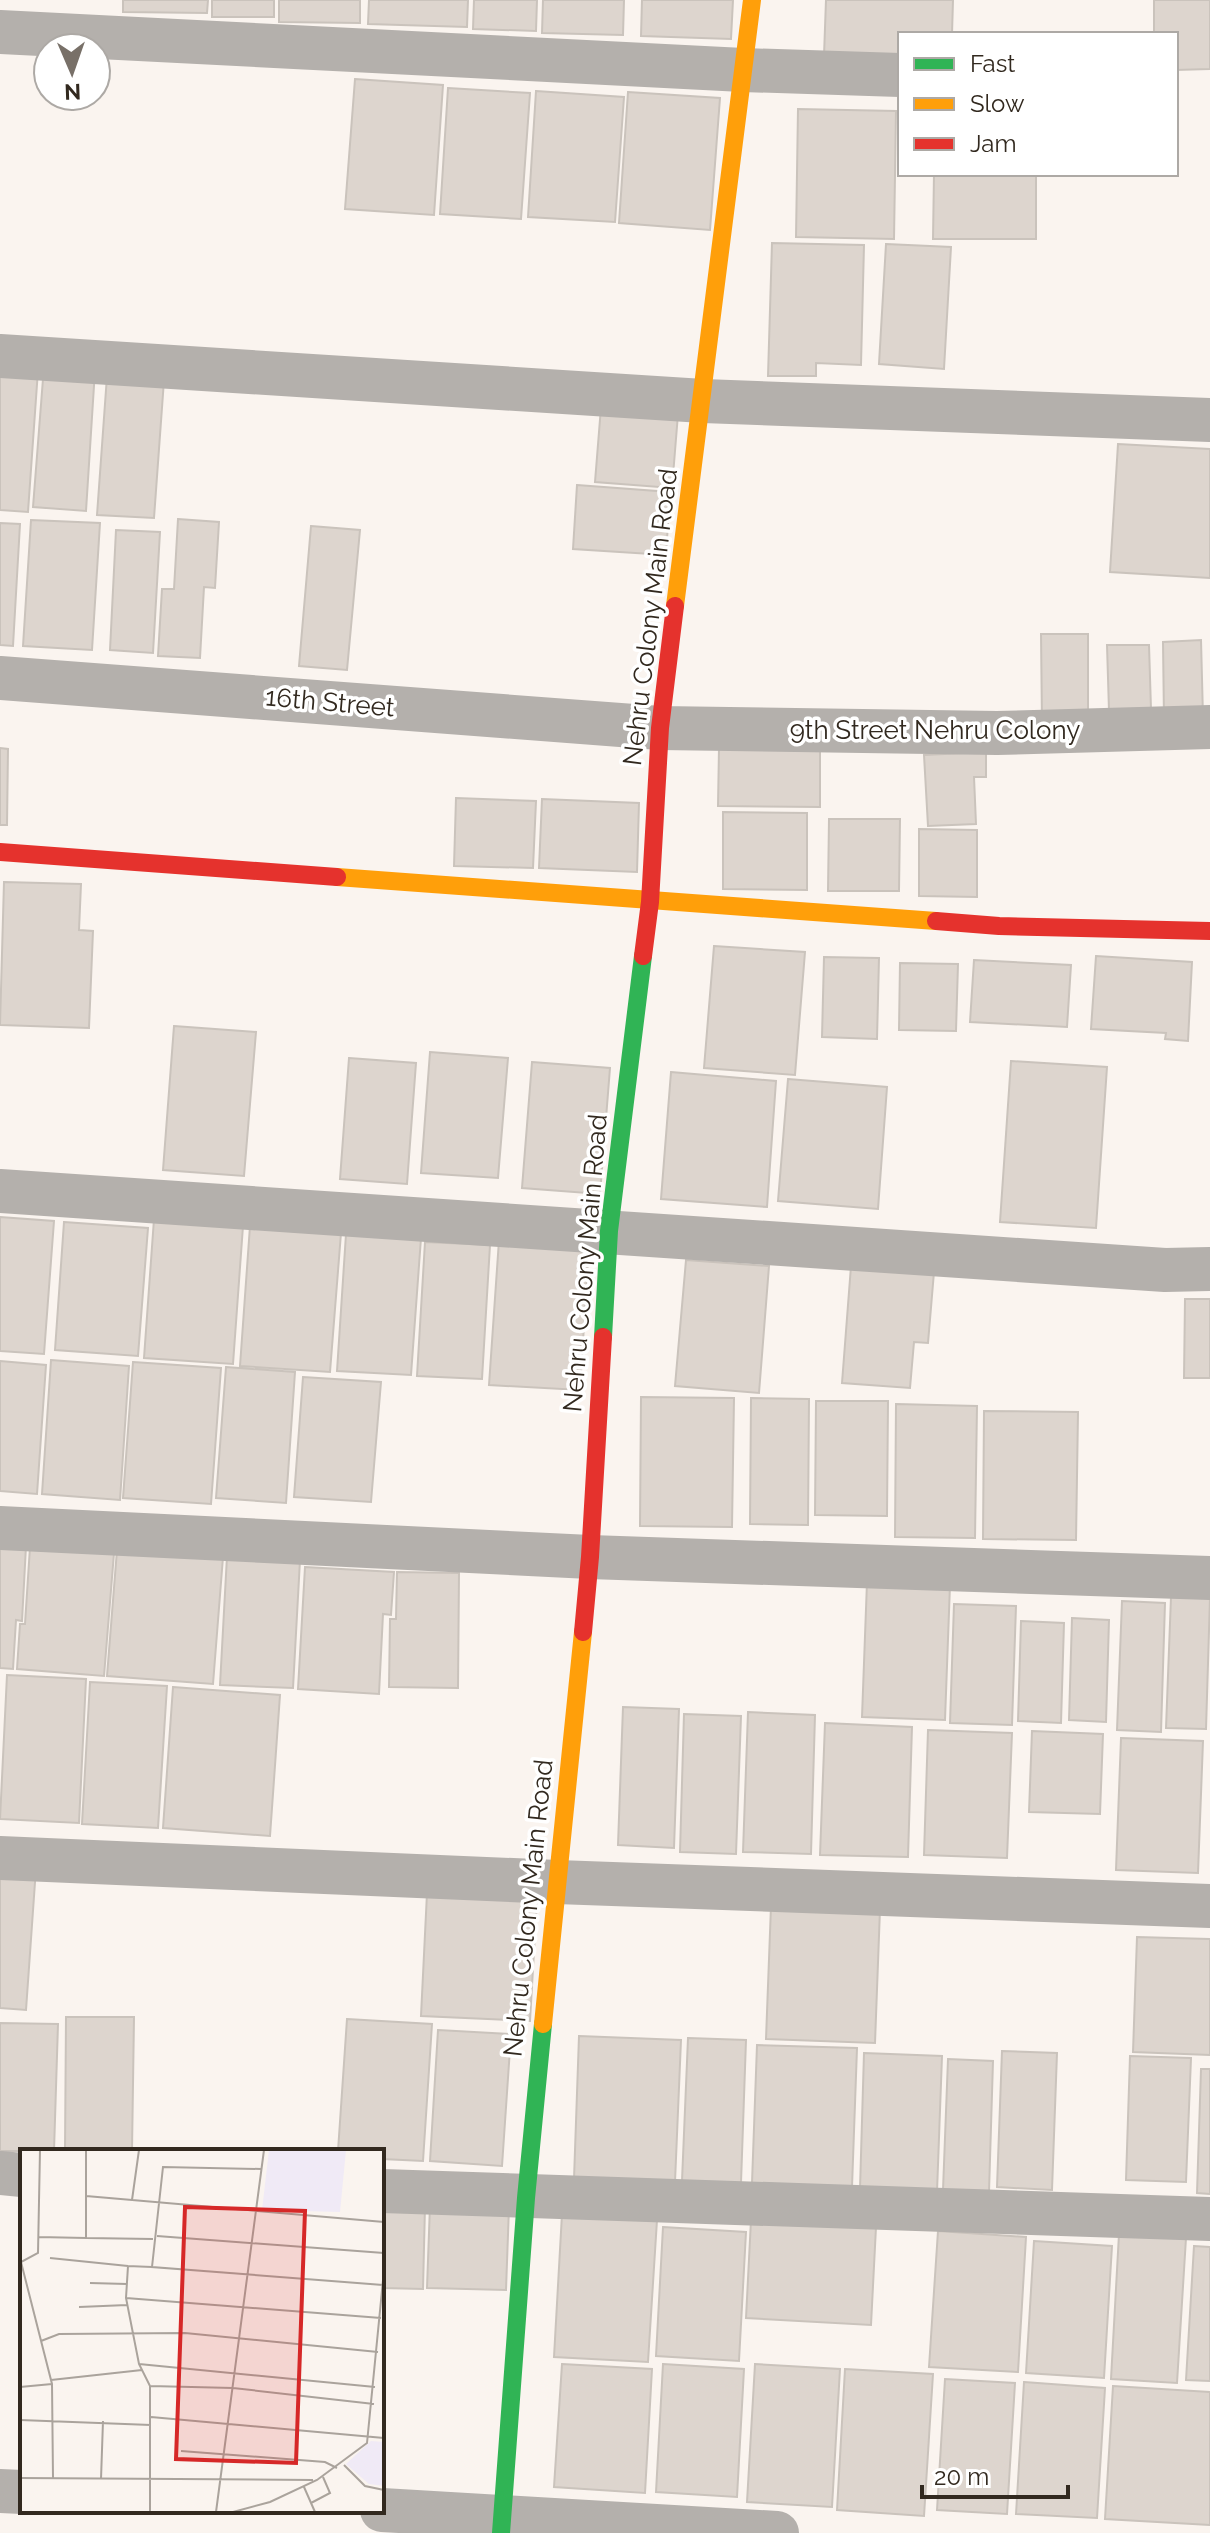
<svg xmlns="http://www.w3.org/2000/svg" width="1210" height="2533" font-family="Raleway,sans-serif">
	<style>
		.building { fill: #ddd5ce; stroke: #cac3bc; stroke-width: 2 }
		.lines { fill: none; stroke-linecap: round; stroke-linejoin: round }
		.street { stroke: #b4b0ac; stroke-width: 44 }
		.fast { stroke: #30b455; stroke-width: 18 }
		.slow { stroke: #ff9f0a; stroke-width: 18 }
		.jam { stroke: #e5322d; stroke-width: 18 }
		.labels { text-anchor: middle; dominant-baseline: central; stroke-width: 7; stroke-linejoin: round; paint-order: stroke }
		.street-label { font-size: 26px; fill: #32291f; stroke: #fff }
		.inset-road { fill: none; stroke: #aaa39c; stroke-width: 2 }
		.view { fill: #d62828; fill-opacity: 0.15; stroke: #d62828; stroke-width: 4 }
		.inset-edge { fill: none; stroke: #32291f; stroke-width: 4 }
	</style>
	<rect width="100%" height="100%" fill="#faf4ef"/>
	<!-- building -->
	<path class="building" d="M123 0H208L207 13 123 12Z
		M212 0H274V17H212Z
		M279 0H360V23L279 22Z
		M369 0H468L467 27 368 24Z
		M474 0H537L536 31 473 29Z
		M543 0H624L623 35 542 33Z
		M642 0H733L731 39 641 36Z
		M826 0H953L952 34H900V58L824 56Z
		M1154 0H1210V69L1176 70V34H1154Z
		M355 79 443 85 434 215 345 209Z
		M448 88 530 93 521 219 440 214Z
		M536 91 624 97 615 222 528 217Z
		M628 92 720 98 710 230 619 223Z
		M798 109 896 111 894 239 796 237Z
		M934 174H1036V239H933Z
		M772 243 864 245 861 365 816 363V376H768Z
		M886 244 951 247 944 369 879 364Z
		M44 366 95 370 86 511 33 507Z
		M0 368 38 370 28 512 0 510Z
		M107 376 164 380 154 518 97 515Z
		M601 407 678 414 672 488 595 482Z
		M1118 444 1210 449V578L1110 572Z
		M577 485 670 492 666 555 573 549Z
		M178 519 219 522 215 588 204 587 200 658 158 656 162 589H174Z
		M31 520 100 523 92 650 23 646Z
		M0 523 20 524 13 646 0 645Z
		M311 526 360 530 347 670 299 666Z
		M116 530 160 532 153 653 110 650Z
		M1041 634H1088V722H1042Z
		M1201 640 1203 717 1164 719 1163 642Z
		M1107 645H1149L1151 709 1109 711Z
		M0 748 8 749 7 825H0Z
		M719 748H820V807L718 806Z
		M986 752V777H974L976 824 928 826 924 755Z
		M456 798 536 801 533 868 454 866Z
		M542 799 639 803 637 872 539 868Z
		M723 812 807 813V890L723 889Z
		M829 819H900L899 891H828Z
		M919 829 977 830V897L919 896Z
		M4 882 81 884 79 930 93 931 89 1028 0 1025Z
		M714 946 805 952 795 1075 704 1068Z
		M1096 956 1192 962 1188 1041 1165 1039 1166 1033 1091 1029Z
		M824 957 879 958 877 1039 822 1037Z
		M974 960 1071 965 1067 1027 970 1022Z
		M900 963 958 964 956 1031 899 1030Z
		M174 1026 256 1032 244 1176 163 1170Z
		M430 1052 508 1058 498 1178 421 1173Z
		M349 1058 416 1063 407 1184 340 1179Z
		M1011 1061 1107 1067 1096 1228 1000 1222Z
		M532 1062 610 1068 600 1194 522 1188Z
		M671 1072 776 1081 767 1207 661 1199Z
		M788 1079 887 1087 878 1209 778 1201Z
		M0 1217 54 1221 44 1354 0 1351Z
		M154 1219 243 1226 233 1364 144 1358Z
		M64 1222 148 1228 138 1356 55 1350Z
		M250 1226 341 1233 330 1372 240 1366Z
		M346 1234 421 1238 411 1375 337 1371Z
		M499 1240 589 1245 580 1390 489 1385Z
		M425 1242 490 1245 482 1379 417 1376Z
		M852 1253 935 1260 928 1343 914 1342 910 1388 842 1383Z
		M686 1260 769 1266 759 1393 675 1386Z
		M1185 1299H1210V1378H1184Z
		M51 1360 129 1366 120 1500 42 1494Z
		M0 1361 46 1365 37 1494 0 1491Z
		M133 1362 221 1368 211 1504 123 1498Z
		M226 1367 295 1372 286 1503 216 1498Z
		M303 1377 381 1382 371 1502 294 1497Z
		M641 1397 734 1398 732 1527 640 1526Z
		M751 1398 809 1399 808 1525 750 1524Z
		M816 1401H888L887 1516 815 1515Z
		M896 1404 977 1406 975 1538 895 1537Z
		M984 1411 1078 1412 1076 1540 983 1539Z
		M0 1545 26 1546 22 1621 16 1620 13 1669 0 1668Z
		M30 1547 114 1553 104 1676 17 1669 20 1624H25Z
		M117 1550 223 1557 213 1684 107 1676Z
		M227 1556 300 1560 293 1688 220 1685Z
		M305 1567 394 1572 391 1615 383 1614 379 1694 298 1689Z
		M397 1572 459 1573 458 1688 389 1687 390 1619H396Z
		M867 1582 950 1585 945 1720 862 1717Z
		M1171 1597 1210 1598 1206 1729 1166 1728Z
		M1122 1601 1165 1603 1161 1732 1117 1730Z
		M954 1604 1016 1606 1012 1725 950 1723Z
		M1072 1618 1109 1620 1106 1722 1069 1720Z
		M1021 1621 1064 1623 1061 1723 1018 1721Z
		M7 1675 86 1679 79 1823 0 1819Z
		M90 1682 167 1686 158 1828 82 1824Z
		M173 1687 280 1695 270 1836 163 1828Z
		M623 1707 679 1709 674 1848 618 1845Z
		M748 1712 815 1715 811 1854 743 1852Z
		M684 1714 741 1716 736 1854 680 1852Z
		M825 1723 912 1727 908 1857 820 1855Z
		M928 1730 1012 1733 1007 1858 924 1855Z
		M1032 1731 1103 1734 1100 1814 1029 1812Z
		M1121 1738 1203 1741 1198 1873 1116 1870Z
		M0 1866 36 1868 26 2010 0 2008Z
		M427 1893 537 1899 530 2021 421 2016Z
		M771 1906 880 1909 875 2043 766 2039Z
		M1137 1937 1210 1939V2055L1133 2052Z
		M66 2017H134L132 2151H65Z
		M347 2019 432 2024 423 2161 382 2159V2151H338Z
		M0 2023 58 2024 54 2151H0Z
		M438 2030 511 2034 502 2166 430 2161Z
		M579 2036 681 2040 675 2182 574 2179Z
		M688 2038 746 2040 741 2183 682 2181Z
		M757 2045 857 2048 852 2187 752 2183Z
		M1002 2051 1057 2053 1052 2190 997 2187Z
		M864 2053 942 2056 937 2192 860 2189Z
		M1130 2056 1191 2058 1186 2182 1126 2180Z
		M948 2059 993 2061 989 2192 943 2190Z
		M1201 2069H1210V2194L1197 2193Z
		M382 2205 425 2206 423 2289 382 2288Z
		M430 2205 509 2207 506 2290 427 2288Z
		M562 2214 657 2220 648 2362 554 2357Z
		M751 2220 876 2227 871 2325 746 2318Z
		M663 2227 746 2232 739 2361 656 2356Z
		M938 2231 1026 2237 1018 2372 929 2367Z
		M1119 2234 1186 2238 1177 2383 1111 2379Z
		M1034 2241 1112 2246 1104 2378 1026 2373Z
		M1194 2246 1210 2247V2381L1186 2380Z
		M562 2364 652 2369 645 2493 554 2487Z
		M663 2364 744 2369 737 2497 656 2492Z
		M755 2364 840 2369 832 2507 747 2502Z
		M845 2369 933 2374 924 2516 837 2510Z
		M945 2379 1015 2383 1007 2514 937 2510Z
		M1024 2382 1105 2388 1097 2518 1016 2514Z
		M1113 2386 1210 2392V2525L1105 2519Z"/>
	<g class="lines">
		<!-- street -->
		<path class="street" d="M0 32 743 70 900 75
			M0 356 703 401 1210 420
			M0 678 660 728 997 733 1210 727
			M0 1191 1165 1270 1210 1269
			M0 1528 590 1557 1210 1578
			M0 1858 557 1882 1210 1906
			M0 2173 22 2175
			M382 2191 1210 2219
			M0 2491 22 2492
			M382 2510 777 2533"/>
		<!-- fast -->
		<path class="fast" d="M603 1337 609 1231 643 956
			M501 2533 526 2198 543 2024"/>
		<!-- slow -->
		<path class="slow" d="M675 606 752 0
			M337 877 936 921
			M543 2024 583 1632"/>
		<!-- jam -->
		<path class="jam" d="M0 852 337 877
			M936 921 999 926 1210 931
			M643 956 650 902 660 728 675 606
			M583 1632 590 1557 603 1337"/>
	</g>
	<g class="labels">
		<!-- street labels -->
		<g class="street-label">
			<text transform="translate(650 617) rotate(-83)">Nehru Colony Main Road</text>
			<text transform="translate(330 702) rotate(5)">16th Street</text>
			<text x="935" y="730">9th Street Nehru Colony</text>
			<text transform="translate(585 1263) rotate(-85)">Nehru Colony Main Road</text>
			<text transform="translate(528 1908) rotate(-84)">Nehru Colony Main Road</text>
		</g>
	</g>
	<!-- overview -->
	<g transform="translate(20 2149)">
		<rect width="364" height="364" fill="#faf4ef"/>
		<path d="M249 1H326L320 63 242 61ZM351 292 364 293V337L349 335 326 315Z" fill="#f0eaf6"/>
		<path class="inset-road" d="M20 1 18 104 1 113 32 235 33 329M241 20 143 18 132 118 363 136M66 47 364 73M112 51 119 1M137 87 364 104M18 88 66 89V1M66 89 133 90M30 109 108 117M70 134 107 135M106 149 361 169M59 158 107 156M21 192 39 185 165 184 358 203M119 215 355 238M31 231 122 221M130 237 213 239 354 255M0 238 32 235M131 268 364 289M0 271 131 276M161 302 305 313 317 319M324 316 345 337 364 341M0 329 293 331M81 330 83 272M284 338 295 363M291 354 310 344 303 328M130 363V237L119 215 106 149 108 117 132 118M196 363 244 1M213 363 250 353 297 331 347 294 364 121"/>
		<path class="view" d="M165 58 285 62 276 314 156 310Z"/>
		<rect width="364" height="364" class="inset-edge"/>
	</g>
	<!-- legend -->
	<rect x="898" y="32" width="280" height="144" fill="#ffffff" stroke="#ada9a5" stroke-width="2"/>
	<rect x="914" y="58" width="40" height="12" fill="#30b455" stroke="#ada9a5" stroke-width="2"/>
	<text x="970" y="72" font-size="24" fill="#32291f">Fast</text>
	<rect x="914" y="98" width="40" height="12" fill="#ff9f0a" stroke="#ada9a5" stroke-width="2"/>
	<text x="970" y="112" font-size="24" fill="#32291f">Slow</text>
	<rect x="914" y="138" width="40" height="12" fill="#e5322d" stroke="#ada9a5" stroke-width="2"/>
	<text x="970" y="152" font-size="24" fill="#32291f">Jam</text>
	<!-- north arrow -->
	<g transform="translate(72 72) rotate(178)"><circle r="38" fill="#ffffff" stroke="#ada9a5" stroke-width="2"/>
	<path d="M0-6L14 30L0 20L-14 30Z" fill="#787068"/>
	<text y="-12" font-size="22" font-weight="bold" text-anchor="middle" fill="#32291f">N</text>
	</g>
	<!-- scale -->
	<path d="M922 2485v12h146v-12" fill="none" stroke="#32291f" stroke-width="4"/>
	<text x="934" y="2485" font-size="24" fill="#32291f" stroke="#ffffff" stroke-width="6" paint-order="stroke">20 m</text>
</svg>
